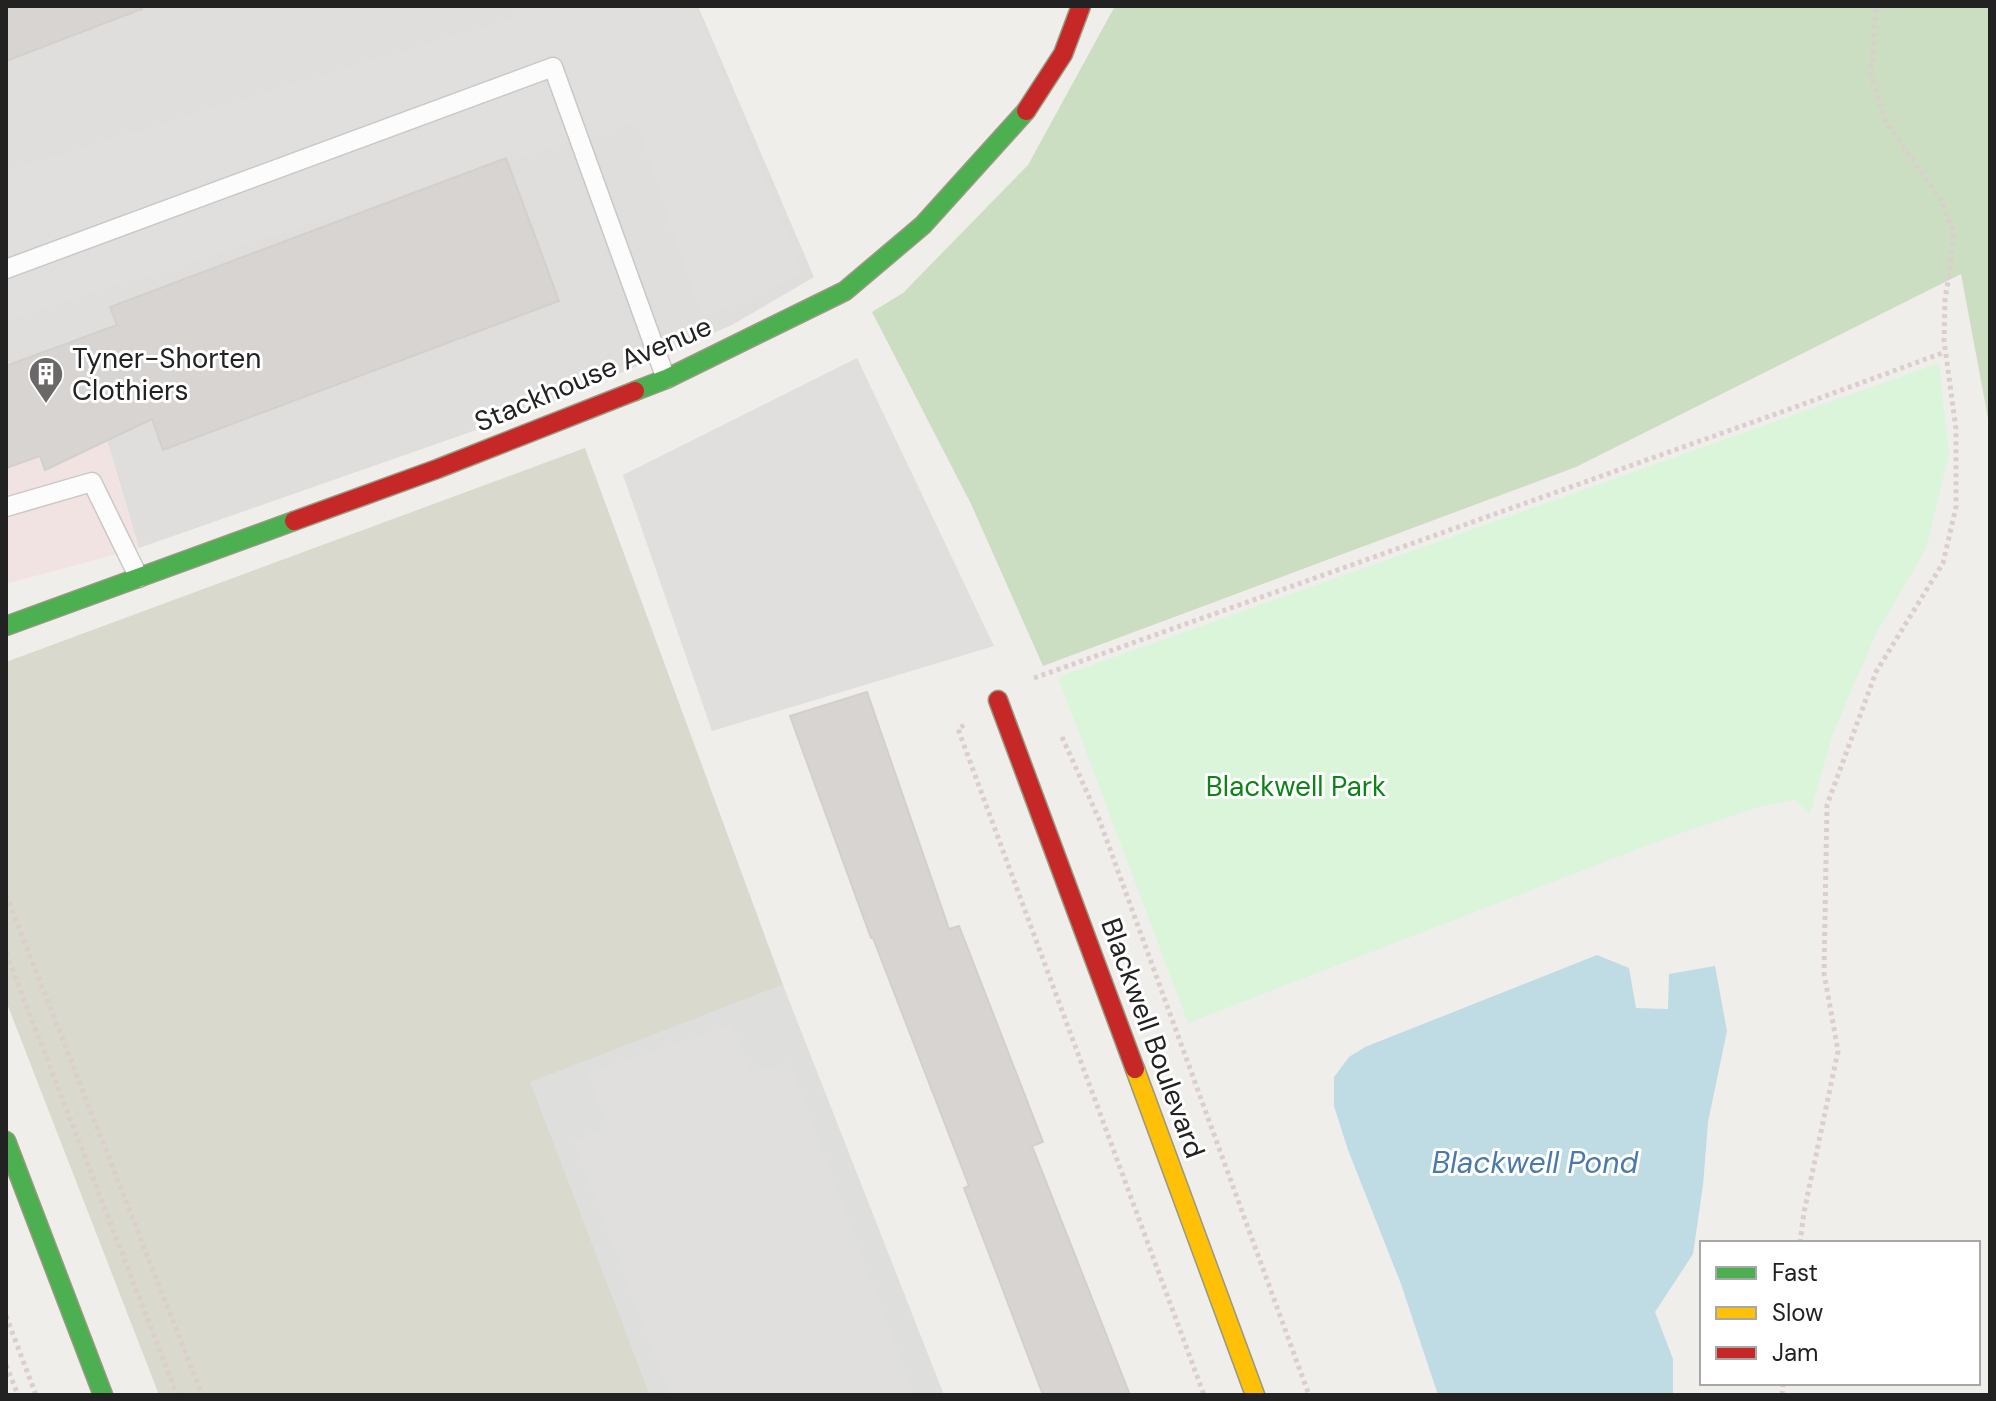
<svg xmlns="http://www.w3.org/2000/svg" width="1996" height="1401" font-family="'DM Sans',sans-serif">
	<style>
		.residential { fill: #dfdedc }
		.commercial { fill: #f1e3e1 }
		.religious { fill: #dededc }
		.construction { fill: #d9d9cd }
		.forest { fill: #cbdec1 }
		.park { fill: #daf5da }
		.parking { fill: #e0dfde }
		.water { fill: #bfdbe3 }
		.building { fill: #d7d4d2; stroke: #d3d0cc; stroke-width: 2 }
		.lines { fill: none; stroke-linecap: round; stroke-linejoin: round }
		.lane-casing { stroke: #c9c8c7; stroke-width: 21 }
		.fast-casing { stroke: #999a82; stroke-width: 21 }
		.slow-casing { stroke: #999a82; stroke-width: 21 }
		.jam-casing { stroke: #999a82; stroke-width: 21 }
		.path { stroke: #dccecd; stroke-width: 5; stroke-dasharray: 4 4; stroke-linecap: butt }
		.lane { stroke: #fdfcfc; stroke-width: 18 }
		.fast { stroke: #4caf50; stroke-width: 18 }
		.slow { stroke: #ffc107; stroke-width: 18 }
		.jam { stroke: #c62828; stroke-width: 18 }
		.labels { text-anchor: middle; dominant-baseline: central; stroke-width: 6; stroke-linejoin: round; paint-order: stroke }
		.poi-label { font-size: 28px; fill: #222; stroke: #fff; text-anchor: start }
		.street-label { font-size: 28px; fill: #222; stroke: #fff }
		.park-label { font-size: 28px; fill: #0c8416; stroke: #fff }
		.water-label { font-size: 30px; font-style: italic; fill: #4a7aab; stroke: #fff }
	</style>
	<rect width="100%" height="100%" fill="#f0eeeb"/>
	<!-- residential -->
	<path class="residential" d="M6 6H698L814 277 732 325 542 407 139 548 77 340 6 366Z"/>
	<!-- commercial -->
	<path class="commercial" d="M76 339 139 548 6 584V366Z"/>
	<!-- religious -->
	<path class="religious" d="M783 985 944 1395H650L529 1082Z"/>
	<!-- construction -->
	<path class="construction" d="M585 448 783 985 530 1082 650 1395H159L6 1001V662Z"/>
	<!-- forest -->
	<path class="forest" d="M1115 6H1990V429L1961 274 1576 467 1043 666 971 504 872 312 903 293 1028 165Z"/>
	<!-- park -->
	<path class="park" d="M1939 363 1949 454 1926 549 1876 634 1833 733 1810 814 1794 800 1755 808 1664 839 1188 1023 1058 677Z"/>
	<!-- parking -->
	<path class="parking" d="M533 6H696L802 273 702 318 636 121 6 320V171L504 21Z
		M857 358 994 646 712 731 623 475Z
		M732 1024 750 1073 789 1062 914 1395H670L574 1141 608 1127 588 1074Z"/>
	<!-- water -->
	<path class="water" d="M1597 955 1629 968 1636 1008 1668 1009 1669 974 1715 966 1727 1031 1708 1122 1703 1185 1693 1254 1655 1312 1673 1359V1395H1438L1401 1284 1348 1150 1334 1106V1077L1349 1057 1365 1047Z"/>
	<!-- building -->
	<path class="building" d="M6 6H141L142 9 6 61Z
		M506 158 559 301 163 450 152 419 45 470 40 456 6 468V366L117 325 110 307Z
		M867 692 949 929 959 926 1043 1142 1032 1146 1130 1395H1043L964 1188 969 1186 873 938H871L790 716Z"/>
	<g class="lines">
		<defs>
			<path id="lane" d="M6 269 553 67 666 379
				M6 507 92 482 139 578"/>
			<path id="fast" d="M635 391 666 379 845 291 923 225 1026 111
				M6 626 294 521
				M6 1141 103 1395"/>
			<path id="slow" d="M1135 1069 1255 1395"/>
			<path id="jam" d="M1026 111 1063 54 1081 6
				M294 521 437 469 635 391
				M998 700 1135 1069"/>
		</defs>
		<!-- lane casing -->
		<use href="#lane" class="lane-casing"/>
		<!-- fast casing -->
		<use href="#fast" class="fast-casing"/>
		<!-- slow casing -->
		<use href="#slow" class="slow-casing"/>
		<!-- jam casing -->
		<use href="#jam" class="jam-casing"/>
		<!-- path -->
		<path class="path" d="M1034 678 1787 410 1945 352
			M964 725 958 729 1204 1395
			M1062 737 1099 819 1309 1395
			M6 895 202 1395
			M6 953 177 1395
			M1800 1243 1804 1212 1838 1051 1824 973 1827 805 1876 672 1943 563 1956 507V429L1944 340 1945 299 1951 265 1953 232 1941 199 1887 124 1871 78 1876 6
			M6 1316 36 1395
			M6 1365 18 1395
			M1782 1395 1783 1383"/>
		<!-- lane -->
		<use href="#lane" class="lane"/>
		<!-- fast -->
		<use href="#fast" class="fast"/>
		<!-- slow -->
		<use href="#slow" class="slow"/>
		<!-- jam -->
		<use href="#jam" class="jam"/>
	</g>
	<!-- icons -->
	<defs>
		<symbol id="building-pin" viewBox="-11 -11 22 30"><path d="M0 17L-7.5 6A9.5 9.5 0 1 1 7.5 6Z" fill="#6a6968" stroke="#fff"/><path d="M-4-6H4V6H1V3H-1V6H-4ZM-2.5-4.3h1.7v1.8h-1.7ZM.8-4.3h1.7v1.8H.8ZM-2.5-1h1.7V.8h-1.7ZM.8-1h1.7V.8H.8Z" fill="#fff"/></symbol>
	</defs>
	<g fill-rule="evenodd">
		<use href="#building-pin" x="26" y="354" width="40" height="54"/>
	</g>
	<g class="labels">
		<!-- poi labels -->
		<g class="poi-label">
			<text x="72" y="358">Tyner-Shorten<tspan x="72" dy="32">Clothiers</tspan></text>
		</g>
		<!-- street labels -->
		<g class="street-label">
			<text transform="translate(593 374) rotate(-23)">Stackhouse Avenue</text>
			<text transform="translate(1153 1038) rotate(70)">Blackwell Boulevard</text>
		</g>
		<!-- park labels -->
		<g class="park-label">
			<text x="1296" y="786">Blackwell Park</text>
		</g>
		<!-- water labels -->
		<g class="water-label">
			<text x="1535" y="1162">Blackwell Pond</text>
		</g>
	</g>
	<!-- border -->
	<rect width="1996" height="1401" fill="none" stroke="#222222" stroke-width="16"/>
	<!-- legend -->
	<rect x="1700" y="1241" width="280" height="144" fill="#ffffff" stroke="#a7a7a7" stroke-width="2"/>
	<rect x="1716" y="1267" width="40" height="12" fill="#4caf50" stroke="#a7a7a7" stroke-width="2"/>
	<text x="1772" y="1281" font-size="24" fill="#222222">Fast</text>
	<rect x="1716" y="1307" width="40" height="12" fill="#ffc107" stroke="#a7a7a7" stroke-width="2"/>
	<text x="1772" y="1321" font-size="24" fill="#222222">Slow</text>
	<rect x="1716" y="1347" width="40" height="12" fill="#c62828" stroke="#a7a7a7" stroke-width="2"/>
	<text x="1772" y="1361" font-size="24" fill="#222222">Jam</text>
</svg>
